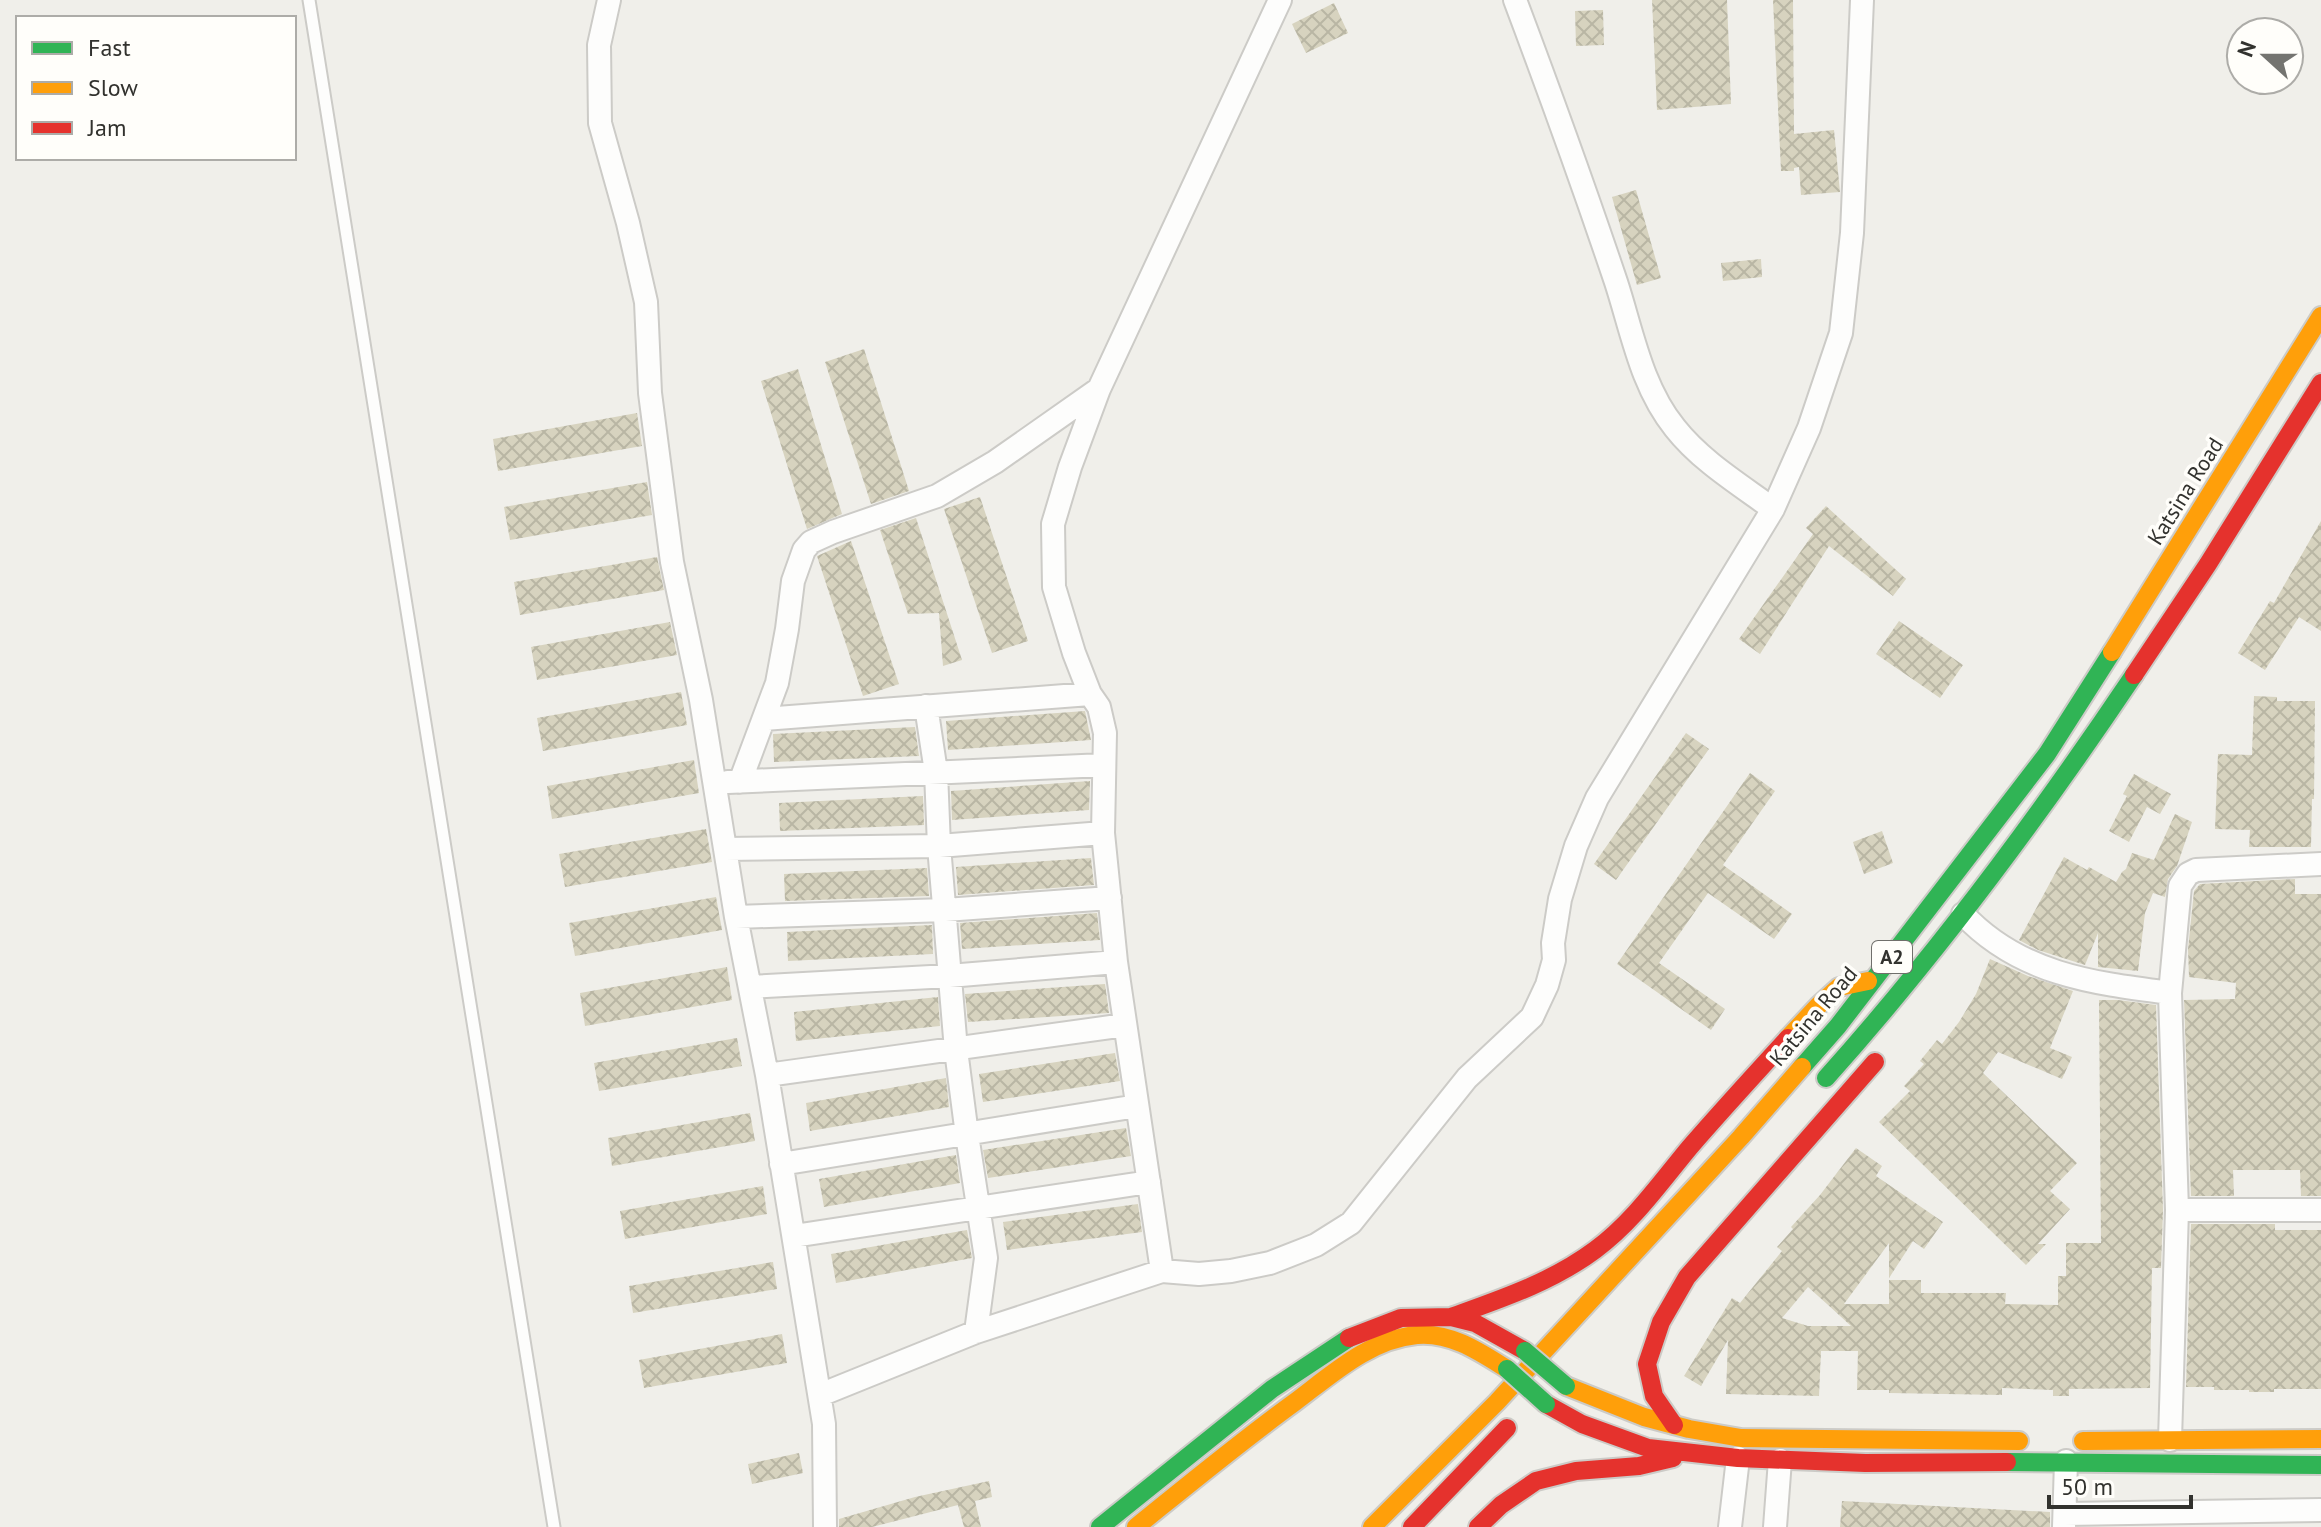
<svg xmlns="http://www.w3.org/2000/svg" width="2321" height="1527" font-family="'PT Sans',sans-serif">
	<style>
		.building { fill: url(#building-cross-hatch); fill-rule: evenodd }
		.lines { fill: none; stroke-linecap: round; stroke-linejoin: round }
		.lane-casing { stroke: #cccbc7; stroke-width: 15 }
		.street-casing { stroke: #cccbc7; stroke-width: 26 }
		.fast-casing { stroke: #cccbc7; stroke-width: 22 }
		.slow-casing { stroke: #cccbc7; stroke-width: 22 }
		.jam-casing { stroke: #cccbc7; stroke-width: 22 }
		.lane { stroke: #fdfdfc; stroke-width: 11 }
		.street { stroke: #fdfdfc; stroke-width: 22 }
		.fast { stroke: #30b455; stroke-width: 18 }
		.slow { stroke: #ff9f0a; stroke-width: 18 }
		.jam { stroke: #e5322d; stroke-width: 18 }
		.fast-bridge-casing { stroke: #cccbc7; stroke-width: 22; stroke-linecap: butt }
		.fast-bridge { stroke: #30b455; stroke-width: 18 }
		.labels { text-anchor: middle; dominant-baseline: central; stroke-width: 7; stroke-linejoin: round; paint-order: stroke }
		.shield { fill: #fffefa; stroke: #706f6b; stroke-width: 2 }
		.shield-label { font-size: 20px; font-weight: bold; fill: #32322e }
		.street-label { font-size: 22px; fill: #32322e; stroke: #fffefa }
	</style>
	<defs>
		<pattern id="building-cross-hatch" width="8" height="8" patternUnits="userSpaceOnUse" patternTransform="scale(2)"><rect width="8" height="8" fill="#d7d3bf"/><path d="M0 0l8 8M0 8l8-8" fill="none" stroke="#b9b6a4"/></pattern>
	</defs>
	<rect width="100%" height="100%" fill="#f0efea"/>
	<!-- building -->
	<path class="building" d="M1652 0H1727L1731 104 1657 110Z
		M1773 0H1793L1794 134 1834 130 1840 192 1801 195 1799 167 1794 168V171H1781Z
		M1334 3 1348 33 1306 53 1292 24Z
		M1603 10 1604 45 1576 46 1575 11Z
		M1636 190 1661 278 1637 285 1612 197Z
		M1761 259 1762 277 1723 281 1721 263Z
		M864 349 909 491 871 504 825 362Z
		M798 369 842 514 807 529 761 381Z
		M637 413 642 446 498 471 493 439Z
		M647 482 652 515 510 540 504 507Z
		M980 497 1028 641 992 653 944 509Z
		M1826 506 1906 579 1893 596 1829 546 1760 654 1739 639 1813 534 1806 528Z
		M916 518 962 660 943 666 939 613 908 614 880 530Z
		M2321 521V631L2299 617 2265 670 2238 653 2270 601 2274 603Z
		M851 541 899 684 863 696 817 556Z
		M657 557 664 590 520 615 514 582Z
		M1899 621 1963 665 1940 698 1876 654Z
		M670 622 677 655 537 680 531 647Z
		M681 692 687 725 543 751 537 718Z
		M2254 696 2277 697V701H2315L2314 799H2312L2311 847H2249L2250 830 2215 829 2218 754 2252 755Z
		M1085 711 1091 740 948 750 946 721Z
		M915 727 919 756 774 762 773 734Z
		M1686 733 1709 749 1616 880 1594 864Z
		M694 760 699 793 552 819 547 786Z
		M1750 773 1775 791 1723 865 1792 914 1774 939 1708 893 1659 963 1725 1009 1711 1030 1617 964Z
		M2134 774 2171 794 2160 814 2147 807 2129 842 2109 831 2127 796 2123 794Z
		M1090 781 1089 810 952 820 951 791Z
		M923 796 924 825 780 831 779 803Z
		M2175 814 2192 822 2177 866 2168 879 2165 897 2153 893 2145 913 2138 971 2098 967V933L2085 965 2038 950 2019 940 2064 857 2087 870 2089 867 2116 882 2122 872 2126 869 2132 853 2154 860Z
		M706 829 712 862 565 887 559 854Z
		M1882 831 1893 863 1864 874 1853 842Z
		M1091 858 1094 885 958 895 956 867Z
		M927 868 929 896 785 901 784 874Z
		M2295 879V894H2321V1196H2301L2300 1170H2233L2234 1196H2191L2184 1000 2235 999 2236 983 2189 977 2188 949 2194 891 2200 884Z
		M716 897 722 930 575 956 569 923Z
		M1097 913 1100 940 962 949 960 923Z
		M932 925 933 954 788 961 787 932Z
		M1990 959 2028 976 2073 991 2050 1048 2072 1057 2062 1079 1998 1052 1983 1073 2077 1163 2050 1191 2070 1209 2038 1244H2046L2026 1265 1879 1122 1910 1091 1904 1086 1924 1064 1920 1061 1937 1040 1942 1044 1959 1022 1976 994Z
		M727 967 732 1000 585 1026 580 993Z
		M1105 984 1109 1013 968 1022 965 994Z
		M938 997 940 1026 796 1041 794 1012Z
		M2099 1000H2118L2156 1005 2163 1210 2161 1268H2152L2150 1388 2069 1389V1396H2053V1390L2002 1388V1395L1889 1393V1390H1857L1858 1351H1821L1819 1396 1726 1394 1728 1340 1701 1386 1684 1376 1732 1298 1740 1303 1782 1251 1777 1247 1793 1229 1791 1227 1820 1195 1856 1148 1882 1166 1876 1176 1943 1222 1924 1249 1913 1241 1889 1278V1243L1844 1304H1889V1280H1921V1293H2006L2005 1304 2058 1305V1276H2066V1243H2101ZM1808 1287 1827 1304 1851 1326H1808L1782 1318Z
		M737 1038 742 1066 599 1091 594 1063Z
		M1115 1053 1120 1081 983 1102 979 1074Z
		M946 1078 949 1107 810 1131 806 1103Z
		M750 1113 755 1141 612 1166 608 1138Z
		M1126 1128 1131 1156 988 1178 983 1150Z
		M956 1155 960 1183 824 1207 819 1179Z
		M763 1186 767 1214 625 1239 620 1211Z
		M1138 1204 1142 1232 1007 1250 1003 1222Z
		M2191 1224H2275V1230H2321V1389H2274V1392H2249V1390H2214V1387H2186Z
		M967 1230 972 1258 836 1283 831 1254Z
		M773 1262 777 1289 633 1313 629 1286Z
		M782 1334 787 1363 644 1388 639 1360Z
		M799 1453 803 1473 752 1484 748 1464Z
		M989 1481 992 1497 975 1501 981 1527H964L958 1505 872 1527H839V1519L915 1497Z
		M1842 1501 2050 1512V1527H1840Z"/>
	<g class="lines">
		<defs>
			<path id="lane" d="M309 0 554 1527"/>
			<path id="street" d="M609 0 599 45 600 123 628 223 646 302 650 393 672 562 701 700 736 917 767 1075 824 1424 825 1527
				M1515 0C1550 93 1584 187 1616 282 1632 331 1641 386 1675 428 1701 461 1739 484 1773 509
				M926 706 936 772 939 846 956 1050 967 1135 986 1258 976 1332
				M764 719 1090 694
				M728 782 1104 765
				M740 782 777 683 787 629 793 581 804 550 811 542 833 532 937 496 995 462 1099 389
				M725 849 939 846 1103 833
				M1963 914C2019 974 2092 983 2170 993
				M736 917 945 910 1110 898
				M750 987 949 976 1116 962
				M767 1075 1125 1025
				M781 1164 1137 1106
				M2177 1210H2321
				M794 1236 1149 1182
				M1162 1271 1116 962 1103 833 1105 733 1099 707 1090 694 1074 653 1054 587 1053 524 1070 467 1099 389 1280 0
				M820 1395 976 1332 1162 1271 1199 1274 1231 1271 1270 1263 1316 1245 1351 1223 1467 1078 1532 1017 1547 985 1554 960 1553 943 1560 899 1576 846 1597 798 1773 509 1809 428 1841 333 1852 233 1862 0
				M2170 1440 2177 1210 2170 993 2180 886 2188 874 2196 870 2321 864
				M2065 1514 2321 1510
				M1730 1527 1738 1458
				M1775 1527 1780 1460
				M2064 1527 2066 1461"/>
			<path id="fast" d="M1802 1067 1838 1026 2047 754 2112 652
				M1826 1078C1939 952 2040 815 2134 675
				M2007 1462 2321 1465
				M1100 1527 1272 1389 1349 1338"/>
			<path id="slow" d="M2112 652 2321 316
				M1788 1038 1818 1006 1839 987 1868 981
				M1566 1386 1644 1417 1689 1429 1741 1438 2019 1441
				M2083 1441 2321 1439
				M1136 1527C1188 1485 1240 1442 1295 1402 1331 1375 1370 1339 1417 1335 1451 1332 1480 1352 1507 1369
				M1372 1527 1497 1402 1741 1137 1802 1067"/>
			<path id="jam" d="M2134 675 2208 564 2321 383
				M1451 1317C1501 1299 1552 1282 1595 1250 1633 1222 1660 1183 1690 1147 1722 1110 1755 1074 1788 1038
				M1349 1338 1401 1318 1451 1317 1475 1323 1525 1351
				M1546 1404 1582 1424 1648 1448 1738 1458 1865 1463 2007 1462
				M1674 1425 1654 1396 1647 1364 1661 1322 1687 1277 1875 1062
				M1412 1527 1507 1428
				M1478 1527 1501 1505 1536 1481 1576 1471 1639 1466 1673 1458"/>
		</defs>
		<!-- lane casing -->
		<use href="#lane" class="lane-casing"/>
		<!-- street casing -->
		<use href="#street" class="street-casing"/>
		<!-- fast casing -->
		<use href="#fast" class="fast-casing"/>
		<!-- slow casing -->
		<use href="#slow" class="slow-casing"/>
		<!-- jam casing -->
		<use href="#jam" class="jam-casing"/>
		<!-- lane -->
		<use href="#lane" class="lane"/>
		<!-- street -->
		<use href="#street" class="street"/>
		<!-- fast -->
		<use href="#fast" class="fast"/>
		<!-- slow -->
		<use href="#slow" class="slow"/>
		<!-- jam -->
		<use href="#jam" class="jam"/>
		<defs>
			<path id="fast-bridge" d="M1525 1351 1566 1386
				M1507 1369 1546 1404"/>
		</defs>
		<!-- fast-bridge casing -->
		<use href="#fast-bridge" class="fast-bridge-casing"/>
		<!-- fast-bridge -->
		<use href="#fast-bridge" class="fast-bridge"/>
	</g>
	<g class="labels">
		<!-- shield labels -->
		<rect class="shield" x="1872" y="941" width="40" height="32" rx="6"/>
		<g class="shield-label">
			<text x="1892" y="957">A2</text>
		</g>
		<!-- street labels -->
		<g class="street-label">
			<text transform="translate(2185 491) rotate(-58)">Katsina Road</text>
			<text transform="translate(1813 1016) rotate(-50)">Katsina Road</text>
		</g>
	</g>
	<!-- legend -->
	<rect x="16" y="16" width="280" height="144" fill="#fffefa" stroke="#adaca8" stroke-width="2"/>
	<rect x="32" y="42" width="40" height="12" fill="#30b455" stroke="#adaca8" stroke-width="2"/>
	<text x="88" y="56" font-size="24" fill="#32322e">Fast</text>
	<rect x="32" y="82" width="40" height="12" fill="#ff9f0a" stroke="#adaca8" stroke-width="2"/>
	<text x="88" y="96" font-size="24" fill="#32322e">Slow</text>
	<rect x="32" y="122" width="40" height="12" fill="#e5322d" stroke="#adaca8" stroke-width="2"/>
	<text x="88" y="136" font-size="24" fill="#32322e">Jam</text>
	<!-- north arrow -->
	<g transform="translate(2265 56) rotate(291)"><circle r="38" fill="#fffefa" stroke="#adaca8" stroke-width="2"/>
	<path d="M0-6L14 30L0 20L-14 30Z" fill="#747470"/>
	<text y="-12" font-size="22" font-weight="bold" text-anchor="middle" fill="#32322e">N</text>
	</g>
	<!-- scale -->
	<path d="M2049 1495v12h142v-12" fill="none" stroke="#32322e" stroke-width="4"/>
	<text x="2061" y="1495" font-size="24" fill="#32322e" stroke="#fffefa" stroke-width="6" paint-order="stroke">50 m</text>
</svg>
